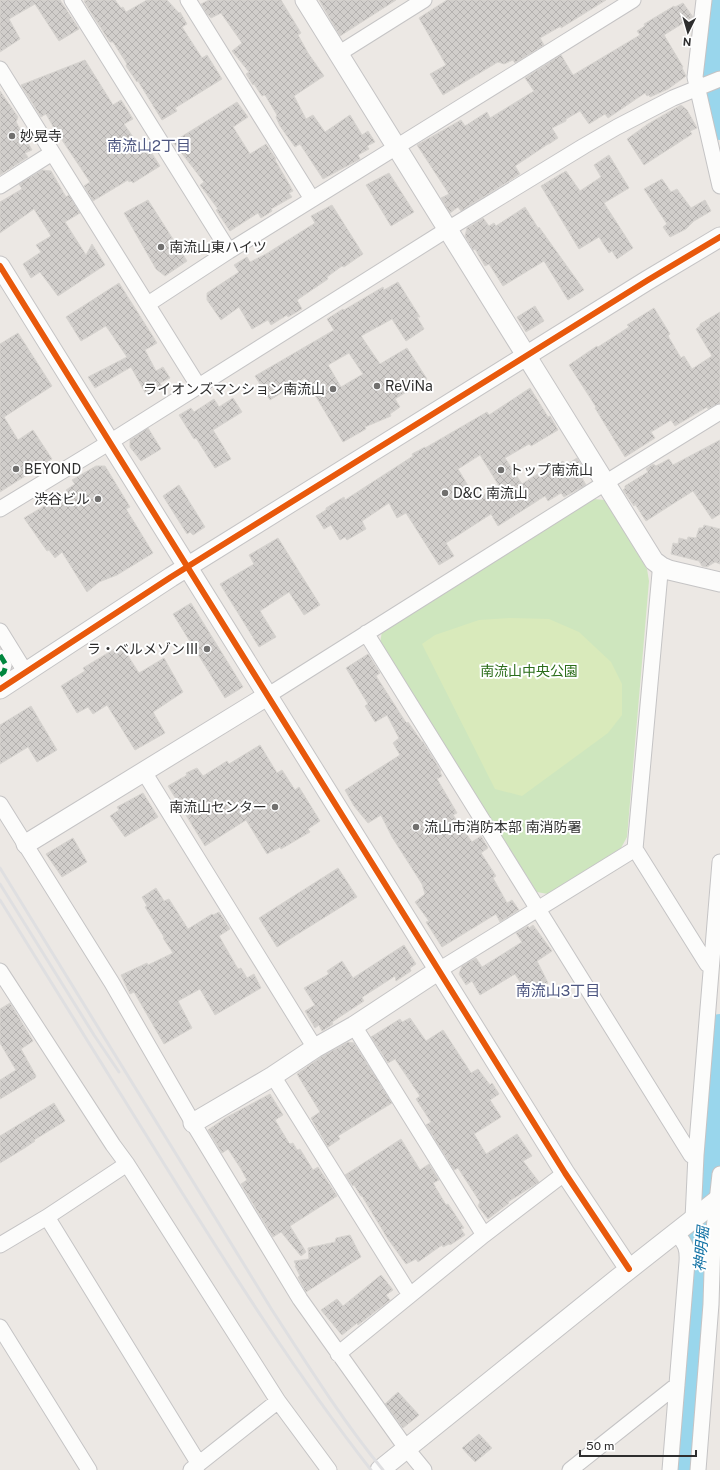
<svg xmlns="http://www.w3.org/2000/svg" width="720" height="1470" font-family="'Public Sans','Noto Sans JP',sans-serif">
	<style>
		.park { fill: #cee6be }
		.pitch { fill: #d9eabb }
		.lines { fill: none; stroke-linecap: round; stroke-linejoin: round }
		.river { stroke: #99d6ec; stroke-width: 28 }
		.building { fill: url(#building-cross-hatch); stroke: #d7d4d0; fill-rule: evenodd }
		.pedestrian-casing { stroke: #c5c4c5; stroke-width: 13 }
		.minor-casing { stroke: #c5c4c5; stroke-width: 17 }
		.tertiary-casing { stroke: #c5c4c5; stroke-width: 21 }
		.pedestrian { stroke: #fcfcfb; stroke-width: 11 }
		.minor { stroke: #fcfcfb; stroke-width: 15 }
		.tertiary { stroke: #fcfcfb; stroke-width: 19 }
		.rail { stroke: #dfdfe1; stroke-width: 3 }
		.quiet { stroke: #00873e; stroke-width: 5; stroke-dasharray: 10 5; stroke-linecap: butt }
		.cycleway-casing { stroke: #fff; stroke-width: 8 }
		.cycleway { stroke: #e8590c; stroke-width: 6 }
		.poi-dot { fill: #706f6e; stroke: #fff; stroke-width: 1.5 }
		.labels { text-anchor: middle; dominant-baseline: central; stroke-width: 4; stroke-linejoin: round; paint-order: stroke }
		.poi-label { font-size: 14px; fill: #2e2e2e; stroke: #fff; text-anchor: start }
		.park-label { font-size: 14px; fill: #2c6e1b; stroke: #fff }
		.neighbourhood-label { font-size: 15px; fill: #4d5680; stroke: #fff }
		.water-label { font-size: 15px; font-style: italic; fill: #0d6fa3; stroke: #fff }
	</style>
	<defs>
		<pattern id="building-cross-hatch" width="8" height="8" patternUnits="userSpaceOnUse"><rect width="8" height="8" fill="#d1cecb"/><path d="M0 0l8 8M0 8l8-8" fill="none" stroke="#b4b1af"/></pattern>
	</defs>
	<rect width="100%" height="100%" fill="#ece8e4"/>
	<!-- park -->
	<path class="park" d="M593 499 605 500 647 569 649 581 627 837 621 848 548 894 537 892 380 643 382 631Z"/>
	<!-- pitch -->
	<path class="pitch" d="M510 618 549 619 579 632 611 662 622 684V715L608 733 522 796 495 789 422 644 435 635 479 620Z"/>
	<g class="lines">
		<!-- river -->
		<path class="river" d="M718 0 709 72 720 126
			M683 1470 720 1028"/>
	</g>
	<!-- building -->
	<path class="building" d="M0 0H60L79 29 59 41 35 4 9 19 20 39 0 52Z
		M86 0H115L121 8 123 7 126 12 147 0H167L179 13 180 12 187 24 182 27 202 58 207 55 222 79 175 108 177 111 162 120 138 81 137 82 126 66 127 64 113 42H110L95 19 84 1Z
		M209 0H281L301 33 298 35 308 53 324 76 294 96 306 119 313 115 325 132 350 115 362 135 368 131 375 142 367 146 369 149 358 155 360 159 323 179 300 144 295 147 280 126 276 117 277 115 265 95 262 96 254 84 253 85 246 74 249 72 232 51 242 43 221 13 211 18 207 14 201 4Z
		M319 0H396L340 36Z
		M447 0H606L561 28V26L540 38 544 45 515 63 513 60 504 64 498 62 443 95 430 74 446 65 419 18Z
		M683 3 693 17 664 35 683 67 682 68 686 76 668 89 650 97 649 95 647 96 645 93 608 118 605 114 589 124 580 111 566 119V121L552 128 558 138 549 144H548L515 166 520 174 461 211 458 207 450 213 441 198 449 194 417 145 461 120 465 126 487 112 490 118 534 91 525 78 561 55 573 75 640 35 637 31 645 26 644 24 674 6 675 7Z
		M85 60 113 105 121 100 133 119 124 124 140 147 146 144 160 166 133 183 131 181 129 182 128 180 93 201 84 186 90 182 54 128 46 114 41 117 21 85Z
		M0 91 18 117 16 122 32 150 25 153 28 157 0 175Z
		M237 102 248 117 233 127 250 154 266 144 276 159 275 160 293 191 289 193 292 197 271 209 272 211 261 218 258 213 230 231 216 210 218 209 200 185 204 182 173 142Z
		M681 105 687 110 697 128 690 131 692 134 644 165 627 139 648 124Z
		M609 155 629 188 604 203 633 248 617 259 612 251 609 253 599 237 579 249 541 186 566 171 580 191 601 177 594 165Z
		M42 170 51 171 66 197 69 195 80 213 65 222 86 255 92 244 105 265 58 296 40 272 31 278 23 264 41 252 36 245 51 236 34 209 0 233V202L22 189 19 184Z
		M389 173 414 212 391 226 366 185Z
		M662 179 671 192 677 189 691 208 705 200 711 211 694 221 686 229 670 237 663 227 667 224 644 189Z
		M148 200 187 261 165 276 156 269 124 213Z
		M332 205 363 254 344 267 342 266 327 277 328 279 297 300 302 309 288 317 287 315 271 325 268 320 252 329 239 307 221 320 207 300V293L239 272 234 265 247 257 250 262 266 254 315 223 311 216Z
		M525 207 538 228 539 227 584 290 568 300 544 261 503 286 489 264 485 266 475 249 473 250 465 236 467 228 483 218 489 226 494 223 496 226Z
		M398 282 420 317H417L424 329 406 341 392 319 361 336 380 364 407 348 427 379 395 399 400 407 390 414 391 416 365 427 366 429 343 442 305 378 270 400 255 376 334 330 327 319 343 309 344 310 383 287 384 290ZM349 353 363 374 341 387 328 365Z
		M119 283 157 343 145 350 156 371 163 367 170 378 160 383 162 387 147 396 131 367 95 388 88 377 127 357 106 326 81 341 66 317Z
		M535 306 544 321 526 332 517 317Z
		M654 308 670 334 668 336 681 358 684 356 692 369 712 356 696 329 700 326V324L720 312V403L708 409 707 407 675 426 671 420 651 432 655 438 625 457 595 408 596 407 569 365 597 346 598 347 629 327 627 325Z
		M18 333 52 386 4 417 18 440 33 430 52 459 0 492V344Z
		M530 388 548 417 550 416 558 430 531 446 529 444 505 458 522 484 547 468 548 470 563 461 566 465 577 458 587 475 582 478 586 485 564 497 561 493 548 501 545 496 498 526 491 514 446 543 454 556 439 565 406 513 397 518 389 503 362 521 366 529 347 540 345 537 340 540 331 525 324 529 316 516 326 510V508L344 497 345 500 413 456 412 454 425 447V448L487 412 489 415ZM480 455 499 486 476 499 458 469Z
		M233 398 242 412 213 430 231 459 215 468 196 438 194 439 179 415 191 408 194 412 214 399 219 407Z
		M148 428 161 449 141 461 130 447V440Z
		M720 440V514L712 519 693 491 646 521 635 504 634 506 623 490 625 488V486L648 472 646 469 653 464 656 466 669 459 673 465Z
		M96 466H105L130 507 126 509 153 553 117 575 99 582 87 592 62 552 55 558 49 550 47 551 24 518 68 492 66 490 75 484 72 480Z
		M179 485 205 527 193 535 190 532 187 534 163 496Z
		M704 525 720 529V564L715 562 707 567 702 566 699 561 671 554 673 543 678 544 679 538 687 540 688 537 696 538 699 528H703Z
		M278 538 320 605 304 615 289 592 260 611 276 637 259 647 220 584 254 564 249 555Z
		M191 603 243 687 225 698 173 614Z
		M121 645 139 673 164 658 183 692 153 712 165 733 135 750 107 705 93 714 88 707 77 713 61 686 85 671 83 668Z
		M368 654 380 673 376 676 405 721 407 723 408 722 422 742H423L441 771 440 772 442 776 437 779 457 813 453 815 472 842 481 836 488 848 481 853 496 876 493 878 507 903 512 900 519 910 500 922 496 914 442 947 426 922 429 921 415 902 425 894 422 884 392 837 381 815 368 823 354 806 345 790 400 755 393 743 399 738 387 715 375 722 365 706 368 704 346 668Z
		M31 706 57 750 37 762 28 747 0 764V725Z
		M260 745 277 773 282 770 295 790 299 787 320 821 308 829 310 832 281 849 280 847 267 854 246 820 205 846 168 786 187 775 186 773 197 768 203 776 227 761 229 764Z
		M143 793 158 817 125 837 110 816 119 810 117 807Z
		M73 838 87 862 62 877 46 854Z
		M338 868 357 897 277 947 259 918Z
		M156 888 164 901 169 899 188 929 212 914 213 915 219 912 230 929 219 936 238 969 241 968 247 978 254 974 261 988 215 1015 200 989 178 1001 192 1028 164 1044 134 992 130 994 121 975 147 963 148 965 173 953 163 938 164 937 145 907 147 906 142 897Z
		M533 925 552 951 537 961 548 983 529 996 515 974 480 995 472 981 466 985 459 974 462 966 476 958 482 967 522 942 516 933 528 926 529 928Z
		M404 945 416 964 410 968 411 971 396 981 395 976 364 996 362 998 364 1001 332 1022 333 1024 322 1031 319 1025 315 1028 305 1011 315 1005 304 988 329 974 327 971 342 961 353 978Z
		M10 1003 33 1041 21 1049 36 1076 35 1078 0 1099V1080L16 1070 0 1043V1009Z
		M410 1018 426 1041 443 1030 471 1073 478 1069 490 1085 492 1083 499 1094 490 1100 501 1117 474 1134 486 1154 517 1134 532 1156 523 1161 539 1182 508 1202 509 1203 488 1219 478 1206 480 1202 458 1168 454 1170 426 1125 431 1122 416 1099 420 1096 395 1059 388 1063 371 1037 400 1019 402 1022Z
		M348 1042 354 1043 392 1103 338 1136 340 1139 328 1147 311 1118 320 1112 297 1074 321 1057Z
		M270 1094 283 1115 275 1120 289 1143 290 1144 293 1143 297 1150 300 1149 313 1170 318 1167 337 1196 290 1226 306 1252 301 1256 281 1232 273 1237 241 1184 247 1180 241 1169 228 1149 222 1153 208 1130 227 1117Z
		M54 1103 65 1121 34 1140 35 1141 23 1149 0 1163V1136Z
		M401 1139 420 1170 429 1164 439 1180 433 1183 446 1205 448 1204 464 1228 461 1229 465 1235 450 1245 449 1244 443 1247 442 1245 418 1262 416 1259 406 1264 388 1239 362 1196H361L354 1185 353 1186 345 1175Z
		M350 1235 361 1257 306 1292 298 1277 300 1276 295 1266 296 1265 294 1261 309 1259 308 1248 335 1242 336 1238Z
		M381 1275 393 1290 386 1295 390 1300 358 1325 357 1323 342 1335 321 1310 337 1299 343 1306Z
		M398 1392 419 1415 403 1428 385 1404Z
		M479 1434 492 1448 475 1462 462 1448Z"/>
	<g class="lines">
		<defs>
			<path id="pedestrian" d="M0 655 6 665 4 672 0 675"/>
			<path id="minor" d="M72 0 229 251
				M188 0 312 199
				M704 0 695 77 720 186
				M338 54 424 0
				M0 69 199 387
				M0 186 52 153
				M148 304 229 251 633 0
				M0 509 110 442 448 229 584 146 617 127 673 98 720 79
				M662 567 660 573 635 849 707 964H711
				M0 631 26 673
				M366 633 691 1155H696
				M267 696 605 483 720 412
				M144 772 315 1048
				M0 804 112 983 193 1123 300 1299 406 1448 424 1470
				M439 970 635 849
				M0 971 113 1145 127 1164 278 1401 329 1470
				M354 1026 484 1235
				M273 1076 410 1295
				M47 1217 199 1464
				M693 1219 696 1155 720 862
				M0 1245 47 1217 127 1164
				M0 1327 89 1470
				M338 1354 484 1235 565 1173
				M191 1470 278 1401
				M570 1470 677 1385
				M670 1470 687 1262C688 1247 685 1244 676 1232
				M698 1470 711 1304 713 1238 720 1174"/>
			<path id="tertiary" d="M305 0 654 561 662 567 669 570 720 582
				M0 266 565 1173 629 1269
				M0 689 171 577 648 280 720 237
				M26 844 267 696
				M193 1123 273 1076 315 1048 354 1026 439 970
				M380 1470 617 1279 720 1198"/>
		</defs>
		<!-- pedestrian casing -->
		<use href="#pedestrian" class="pedestrian-casing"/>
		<!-- minor casing -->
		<use href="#minor" class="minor-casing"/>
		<!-- tertiary casing -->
		<use href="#tertiary" class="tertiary-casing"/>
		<!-- pedestrian -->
		<use href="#pedestrian" class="pedestrian"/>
		<!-- minor -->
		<use href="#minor" class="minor"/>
		<!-- tertiary -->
		<use href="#tertiary" class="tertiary"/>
		<!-- rail -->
		<path class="rail" d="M0 868 272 1310C307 1364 342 1420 383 1470
			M0 884 94 1035 119 1072
			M0 900C55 989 111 1078 166 1167 231 1271 296 1374 371 1470"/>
		<!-- quiet -->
		<path class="quiet" d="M0 655 6 665 4 672 0 675"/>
		<defs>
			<path id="cycleway" d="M0 266 565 1173 629 1269
				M0 689 171 577 648 280 720 237"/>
		</defs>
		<!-- cycleway casing -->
		<use href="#cycleway" class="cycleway-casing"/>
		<!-- cycleway -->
		<use href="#cycleway" class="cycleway"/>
	</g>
	<!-- markers -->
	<g class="poi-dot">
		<circle cx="12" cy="136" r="4"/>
		<circle cx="161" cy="247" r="4"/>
		<circle cx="377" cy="386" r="4"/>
		<circle cx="333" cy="389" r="4"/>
		<circle cx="16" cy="469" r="4"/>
		<circle cx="501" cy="470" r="4"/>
		<circle cx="445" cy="493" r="4"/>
		<circle cx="98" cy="499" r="4"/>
		<circle cx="207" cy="649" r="4"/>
		<circle cx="275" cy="807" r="4"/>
		<circle cx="416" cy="827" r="4"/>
	</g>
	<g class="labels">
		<!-- poi labels -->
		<g class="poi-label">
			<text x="20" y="136">妙晃寺</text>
			<text x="169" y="247">南流山東ハイツ</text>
			<text x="385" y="386">ReViNa</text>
			<text x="325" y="389" text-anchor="end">ライオンズマンション南流山</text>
			<text x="24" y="469">BEYOND</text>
			<text x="509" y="470">トップ南流山</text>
			<text x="453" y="493">D&amp;C 南流山</text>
			<text x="90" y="499" text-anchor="end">渋谷ビル</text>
			<text x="199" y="649" text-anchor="end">ラ・ベルメゾンⅢ</text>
			<text x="267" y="807" text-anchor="end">南流山センター</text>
			<text x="424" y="827">流山市消防本部 南消防署</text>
		</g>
		<!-- park labels -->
		<g class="park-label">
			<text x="529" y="671">南流山中央公園</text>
		</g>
		<!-- neighbourhood labels -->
		<g class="neighbourhood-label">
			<text x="149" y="145">南流山2丁目</text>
			<text x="558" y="990">南流山3丁目</text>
		</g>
		<!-- water labels -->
		<g class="water-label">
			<text transform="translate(701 1249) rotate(-85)">神明堀</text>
		</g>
	</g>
	<!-- north arrow -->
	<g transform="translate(688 32) rotate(185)" stroke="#ffffff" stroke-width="3" paint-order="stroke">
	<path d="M0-3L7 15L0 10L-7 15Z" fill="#2e2e2e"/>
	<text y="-6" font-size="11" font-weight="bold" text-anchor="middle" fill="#2e2e2e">N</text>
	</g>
	<!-- scale -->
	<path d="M580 1450v6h116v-6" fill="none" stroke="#2e2e2e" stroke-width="2"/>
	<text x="586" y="1450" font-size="12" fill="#2e2e2e" stroke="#ffffff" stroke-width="3" paint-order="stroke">50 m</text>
</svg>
